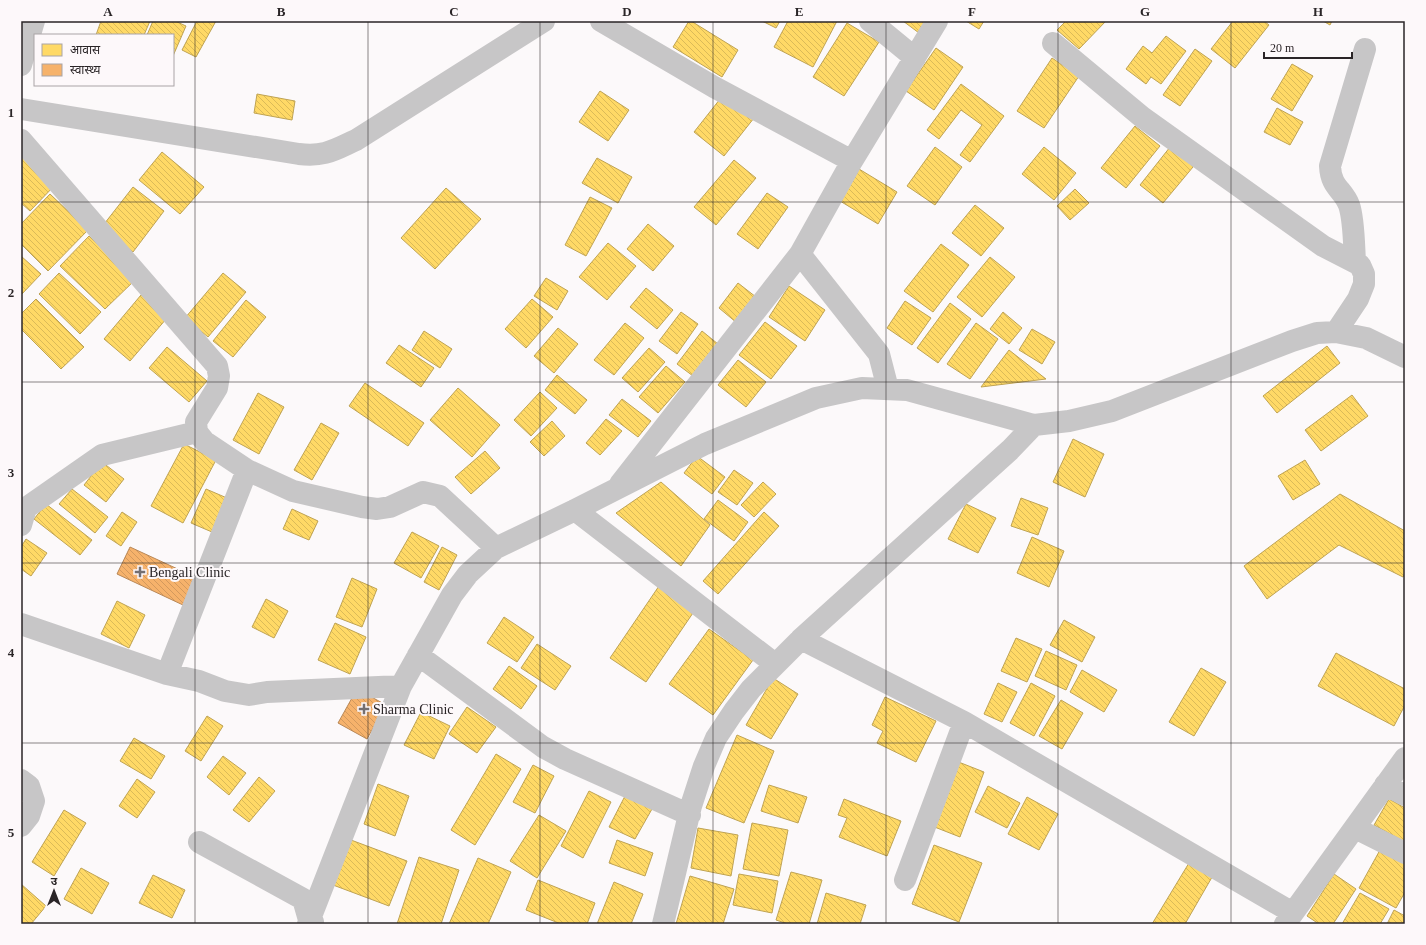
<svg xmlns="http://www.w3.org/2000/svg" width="1426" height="945" font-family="'Times New Roman','Noto Sans Devanagari',serif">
<defs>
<pattern id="homes-back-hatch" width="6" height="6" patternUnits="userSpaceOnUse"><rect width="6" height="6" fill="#ffd966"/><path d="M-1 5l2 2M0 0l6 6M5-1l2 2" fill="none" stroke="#dbba58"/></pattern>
<pattern id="health-back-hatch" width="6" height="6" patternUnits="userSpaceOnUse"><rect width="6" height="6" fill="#f6b26b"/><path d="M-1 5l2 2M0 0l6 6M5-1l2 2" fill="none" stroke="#d3995d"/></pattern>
</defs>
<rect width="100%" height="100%" fill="#fcf9fa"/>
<!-- homes -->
<path fill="url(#homes-back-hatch)" stroke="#bfa353" d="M101,21H150L144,35H96Z
M153,21H175L186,26L173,56V35H147Z
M197,21H216L196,57L182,50Z
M689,21H691L738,50L722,77L673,47Z
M762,21H780L776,28Z
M788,21H837L813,67L774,47Z
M903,21H928L919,33Z
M966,21H984L979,29Z
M1066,21H1106L1079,49L1057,30Z
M1233,21H1264L1269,25L1235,68L1211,49Z
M1323,21H1332L1330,25Z
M847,23L879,42L844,96L813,77Z
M1166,36L1186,51L1161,84L1151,77L1146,84L1126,69L1143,46L1152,53Z
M936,48L963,67L934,110L906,91Z
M1195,49L1212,61L1180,106L1163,95Z
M1052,58L1079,76L1044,128L1017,111Z
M1292,64L1313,76L1292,111L1271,99Z
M961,84L1004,116L970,162L960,155L982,125L961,110L939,139L927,130Z
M600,91L629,110L608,141L579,122Z
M257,94L295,101L292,120L254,113Z
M724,94L754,118L724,156L694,132Z
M1277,108L1303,122L1290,145L1264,132Z
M1135,126L1160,146L1126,188L1101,168Z
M1174,142L1198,161L1163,203L1140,185Z
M935,147L962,167L935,205L907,186Z
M1044,147L1076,173L1054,200L1022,174Z
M21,150L57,183L30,211L21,203Z
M162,152L204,187L180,214L139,180Z
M597,158L632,177L618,203L582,183Z
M734,160L756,178L716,225L694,207Z
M859,169L897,192L878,224L840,201Z
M133,187L164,211L133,252L101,228Z
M446,188L481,219L435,269L401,238Z
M1075,189L1089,203L1070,220L1057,206Z
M767,193L788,207L758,249L737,234Z
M50,194L88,230L48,271L21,244V224Z
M590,197L612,208L586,256L565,245Z
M975,205L1004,228L981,256L952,233Z
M648,224L674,246L653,271L627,249Z
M89,236L135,280L105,309L60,266Z
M608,243L636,266L607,300L579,277Z
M941,244L969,265L933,312L904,291Z
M21,256L41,274L21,295Z
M990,257L1015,277L982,317L957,297Z
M59,273L101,312L80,334L39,294Z
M223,273L246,292L208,337L185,318Z
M546,278L568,291L557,310L534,296Z
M738,283L756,297L737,323L719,308Z
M789,286L825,310L805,341L769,317Z
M646,288L673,310L657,329L630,307Z
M141,295L167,318L130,361L104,339Z
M36,299L84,347L61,369L21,329V314Z
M532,299L553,317L526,348L505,329Z
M246,300L266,317L233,357L213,341Z
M905,301L931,318L912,345L887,328Z
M950,303L971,319L938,363L917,348Z
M681,312L698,324L677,354L659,341Z
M1003,312L1022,328L1009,344L990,329Z
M765,322L797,346L771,379L739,355Z
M625,323L644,338L614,375L594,360Z
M976,323L998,339L970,379L947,364Z
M558,328L578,344L554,373L534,356Z
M1032,329L1055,342L1042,364L1019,350Z
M424,331L452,349L440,368L412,350Z
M702,331L718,344L693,376L677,364Z
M399,345L434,368L421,387L386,363Z
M1327,346L1340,363L1277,413L1263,396Z
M167,347L207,381L189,402L149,368Z
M649,348L665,362L638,392L622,378Z
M1009,350L1046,379L981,387Z
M738,360L766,382L746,407L718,385Z
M666,366L685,382L658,413L639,397Z
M557,375L587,400L575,414L545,390Z
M365,383L424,423L408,446L349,406Z
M458,388L500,425L472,457L430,420Z
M540,392L557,408L531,436L514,420Z
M258,393L284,407L259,454L233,440Z
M1352,395L1368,416L1321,451L1305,430Z
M622,399L651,421L638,437L609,415Z
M606,419L622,431L600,455L586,443Z
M552,421L565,436L544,456L530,442Z
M321,423L339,433L312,480L294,470Z
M1073,439L1104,454L1085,497L1053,482Z
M184,444L216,460L183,523L151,506Z
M485,451L500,468L471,494L455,477Z
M697,456L725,477L712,494L684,473Z
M1305,460L1320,484L1293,500L1278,476Z
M102,462L124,479L106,502L84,485Z
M734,470L753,483L737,505L718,492Z
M661,482L710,525L681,566L616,513Z
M763,482L776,494L754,517L741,505Z
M72,489L108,517L95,533L59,504Z
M206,489L227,498L212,532L191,523Z
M1340,494L1405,531V573L1403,577L1339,545L1267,599L1244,566Z
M1021,498L1048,508L1038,535L1011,526Z
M718,500L748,522L734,541L704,519Z
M46,504L92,540L80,555L34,519Z
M966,504L996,518L978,553L948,539Z
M292,509L318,521L309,540L283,529Z
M122,512L137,522L121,546L106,536Z
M764,512L779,526L718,594L703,581Z
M412,532L439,546L421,578L394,563Z
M1032,537L1064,551L1049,587L1017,573Z
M26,539L47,553L31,576L21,569V547Z
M442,547L457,555L439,590L424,582Z
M352,578L377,589L362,627L336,617Z
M659,586L695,610L646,682L610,658Z
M266,599L288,611L274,638L252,627Z
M117,601L145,615L129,648L101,634Z
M504,617L534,637L517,662L487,643Z
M1064,620L1095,637L1082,662L1050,645Z
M335,623L366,637L350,674L318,660Z
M709,629L753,660L713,715L669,684Z
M1016,638L1042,649L1027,682L1001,671Z
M537,644L571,666L555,690L521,668Z
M1046,651L1077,665L1066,690L1035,676Z
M1336,653L1405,689V705L1394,726L1318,686Z
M509,666L537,686L521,709L493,689Z
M1201,668L1226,682L1194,736L1169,722Z
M1082,670L1117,690L1104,712L1070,692Z
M773,678L798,694L771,739L746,725Z
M998,683L1017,692L1002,722L984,714Z
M1031,683L1055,696L1034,736L1010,723Z
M885,697L936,721L916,762L877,743L883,731L872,725Z
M1061,700L1083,713L1062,749L1039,736Z
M467,707L496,727L477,753L449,734Z
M421,712L450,726L434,759L404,745Z
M207,716L223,726L201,761L185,751Z
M737,735L774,751L744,823L706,808Z
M134,738L165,756L151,779L120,761Z
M496,754L521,769L475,845L451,830Z
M223,756L246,773L229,795L207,777Z
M956,761L984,772L960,837L932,826Z
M533,765L554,776L535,813L513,802Z
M259,777L275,791L249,822L233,810Z
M137,779L155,792L137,818L119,806Z
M378,784L409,796L395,836L364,824Z
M769,785L807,797L798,823L761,811Z
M988,786L1020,803L1007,828L975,812Z
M589,791L611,802L583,858L561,846Z
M625,796L652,809L635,839L609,827Z
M1027,797L1058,814L1039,850L1008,834Z
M844,799L901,821L887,856L839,837L847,818L838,815Z
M1389,799L1405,808V842L1374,825Z
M64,810L86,823L54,876L32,862Z
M539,815L566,831L537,878L510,861Z
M752,823L788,830L779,876L743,869Z
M698,828L738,835L731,876L691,868Z
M351,840L407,861L389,906L333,885Z
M617,840L653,853L645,876L609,863Z
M934,845L982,863L959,922L912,904Z
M1380,850L1405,864V892L1396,908L1359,888Z
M419,857L459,870L441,924H397Z
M478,858L511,872L488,924H449Z
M1192,858L1215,872L1185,924H1152Z
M81,868L109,883L92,914L64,899Z
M791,872L822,880L809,924H788L776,920Z
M739,874L778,881L772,913L733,905Z
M1334,874L1356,889L1333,924H1319L1307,916Z
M153,875L185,890L172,918L139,903Z
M690,876L734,889L723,924H676Z
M538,880L595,903L587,924H561L526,910Z
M614,882L643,894L631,924H597Z
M21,884L46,906L31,924H21Z
M826,893L866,905L860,924H817Z
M1360,893L1389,909L1380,924H1342Z
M1394,910L1405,916V924H1387Z"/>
<!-- health -->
<path fill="url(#health-back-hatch)" stroke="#b98857" d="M130,547L195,577L183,605L117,574Z
M357,689L386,705L367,739L338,723Z"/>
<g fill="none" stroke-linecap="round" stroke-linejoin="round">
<!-- minor -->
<path stroke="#c7c6c7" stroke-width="22" d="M601,21L714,87L852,161
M870,21L915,58
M1053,43L1142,117L1323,246L1360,265L1364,274V284L1358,299L1336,332
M21,65L34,21
M21,109L299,154C325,157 334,150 356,140L544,21
M21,140L217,366L219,376L217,388L196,422L197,432L205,442L247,470L293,491L362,507L377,509L390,507L423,492L440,496L496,548
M800,254L879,354L888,389
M1355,262C1354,246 1354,219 1349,205C1343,189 1331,188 1330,166L1365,49
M620,484L800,254L852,161L937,21
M575,510L775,664
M21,525L26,508L102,455L197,432
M21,624L167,674L199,681L225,691L249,695L267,692L401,686
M801,639L964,722L1293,913
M418,655L543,747L565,759L690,815
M167,674L247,470
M21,780L29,786L34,801L29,816L21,826
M1385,785L1405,795
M1355,828L1405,853
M199,842L303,899L309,920L313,922
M905,880L964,722
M308,924L401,686L452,595L468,574L496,548L575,510L705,444L816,398L862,388L907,390L1034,425L1069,421L1112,411L1292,341L1317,333L1336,332L1366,338L1405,357
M663,924L691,806L704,766L716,738L734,711L751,689L801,639L1010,450L1034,425
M1285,924L1405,758"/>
</g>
<!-- grid -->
<path fill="none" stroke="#2a2527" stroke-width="1" stroke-opacity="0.55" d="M195,21V924M368,21V924M540,21V924M713,21V924M886,21V924M1058,21V924M1231,21V924M21,202H1405M21,382H1405M21,563H1405M21,743H1405"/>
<!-- markers -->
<g fill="#746f71" stroke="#fdf8fa" stroke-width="1.5">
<path d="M138 566h4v4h4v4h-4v4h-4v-4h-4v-4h4z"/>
<path d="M362 703h4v4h4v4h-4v4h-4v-4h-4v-4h4z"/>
</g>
<g text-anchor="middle" stroke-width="4" stroke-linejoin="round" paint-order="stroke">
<!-- poi labels -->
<g font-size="14" fill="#2a2527" stroke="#fdf8fa" text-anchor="start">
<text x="149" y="577">Bengali Clinic</text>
<text x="373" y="714">Sharma Clinic</text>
</g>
</g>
<!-- border -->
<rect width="1426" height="945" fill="none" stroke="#fdf8fa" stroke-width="44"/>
<!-- legend -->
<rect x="34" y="34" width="140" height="52" fill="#fdf8fa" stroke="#a9a4a6"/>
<rect x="42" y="44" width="20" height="12" fill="#ffd966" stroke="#a9a4a6"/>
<text x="70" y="54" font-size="12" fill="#2a2527">आवास</text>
<rect x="42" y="64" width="20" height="12" fill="#f6b26b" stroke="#a9a4a6"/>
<text x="70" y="74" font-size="12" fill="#2a2527">स्वास्थ्य</text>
<!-- north arrow -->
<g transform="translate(54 891)" stroke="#fdf8fa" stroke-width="3" paint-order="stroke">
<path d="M0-3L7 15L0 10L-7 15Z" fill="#2a2527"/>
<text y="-6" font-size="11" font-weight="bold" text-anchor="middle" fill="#2a2527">उ</text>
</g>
<!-- scale -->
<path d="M1264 52v6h88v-6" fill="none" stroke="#2a2527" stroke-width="2"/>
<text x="1270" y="52" font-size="12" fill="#2a2527" stroke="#fdf8fa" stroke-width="3" paint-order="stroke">20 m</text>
<rect x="22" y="22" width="1382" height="901" fill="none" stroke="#2a2527" stroke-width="1.5"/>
<g font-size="13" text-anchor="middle" font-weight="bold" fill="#2a2527">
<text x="108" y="16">A</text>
<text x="281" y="16">B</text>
<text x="454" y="16">C</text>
<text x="627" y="16">D</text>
<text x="799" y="16">E</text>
<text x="972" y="16">F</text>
<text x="1145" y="16">G</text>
<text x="1318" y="16">H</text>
<text x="11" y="117">1</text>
<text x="11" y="297">2</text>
<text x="11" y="477">3</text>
<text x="11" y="657">4</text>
<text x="11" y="837">5</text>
</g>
</svg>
